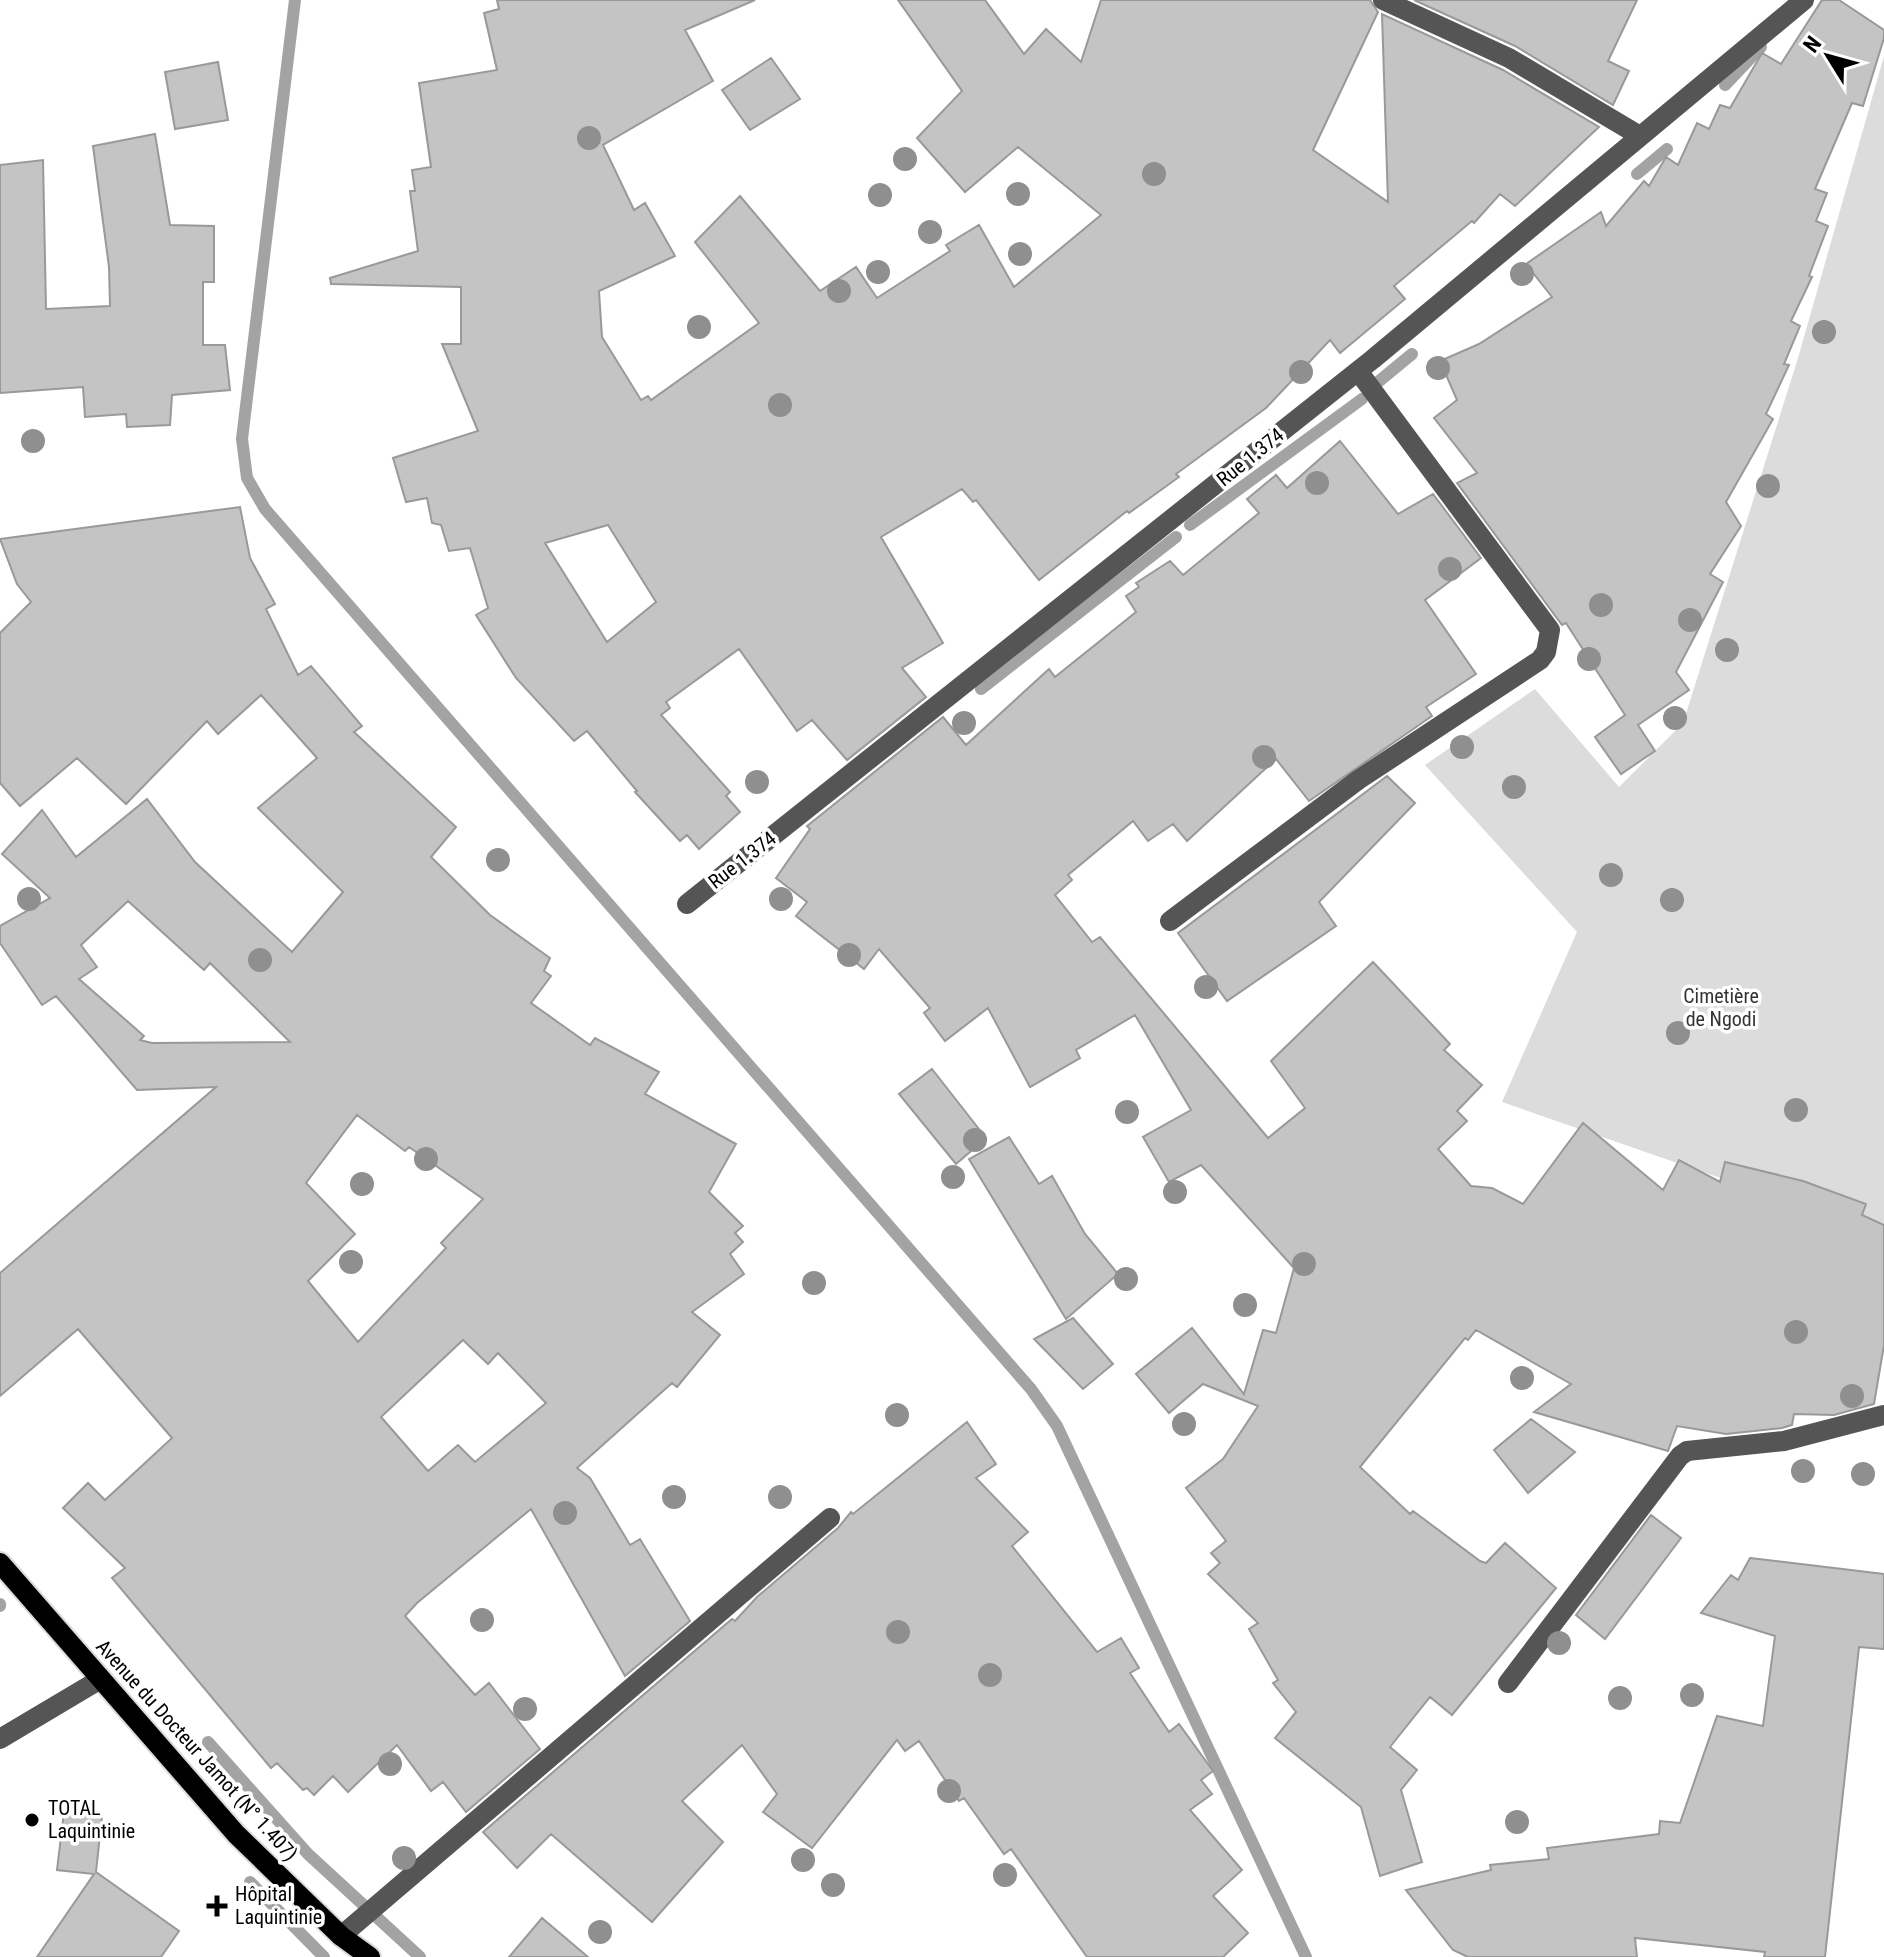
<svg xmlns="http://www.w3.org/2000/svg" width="1884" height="1957" font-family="'Roboto Condensed',sans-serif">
<rect width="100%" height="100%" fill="#fff"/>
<!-- green -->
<path fill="#dcdcdc" d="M1884,56V1235L1502,1102L1577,932L1425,765L1535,689L1619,787L1683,723L1798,358Z"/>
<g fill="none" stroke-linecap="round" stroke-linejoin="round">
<!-- stream -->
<path stroke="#a3a3a3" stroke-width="12" d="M295,0L242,439L247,478L265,509L1031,1389L1057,1426L1306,1957
M1725,85L1761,47
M1637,174L1667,149
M1378,382L1412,354
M1190,525L1362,399
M981,689L1176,537
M0,1604V1606
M208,1742L308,1854L420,1957
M250,1882L324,1957"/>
</g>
<!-- building -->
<path fill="#c4c4c4" stroke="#999" stroke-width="2" fill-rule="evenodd" d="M497,0H755L685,30L713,81L603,145L634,210L645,203L675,256L599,291L602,337L641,400L648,396L651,400L759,323L695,242L740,196L820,291L856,267L877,298L950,251L946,245L979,225L1014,287L1101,215L1018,147L965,192L917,138L962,91L898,0H985L1024,54L1046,29L1081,62L1101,0H1370L1378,12L1313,150L1388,202L1382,14L1503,70L1599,127L1515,206L1500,194L1474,223L1472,221L1394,286L1405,299L1340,353L1330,340L1266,408L1176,474L1179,477L1129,513L1127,511L1039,580L976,500L973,502L962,489L881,537L943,643L902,668L926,697L847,760L812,720L797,731L739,649L666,702L670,708L661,715L730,792L726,796L740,812L699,849L687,835L680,841L635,792L637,791L587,731L574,741L516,678L476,615L488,608L470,548L449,551L441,525L432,523L427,498L406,502L393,458L478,431L442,344H461V287L331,284L330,278L418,251L410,191H415L412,170L431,167L419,83L497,70L484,13L499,9ZM608,525L656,602L607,642L545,543Z
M1414,0H1637L1608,61L1629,71L1613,105L1515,46Z
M1822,0H1839L1884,30V38L1863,106L1852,103L1815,189L1827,193L1816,221L1828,226L1809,276L1812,277L1791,321L1800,326L1784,364L1789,365L1766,414L1773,419L1726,502L1741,526L1710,574L1723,582L1676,672L1689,690L1638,725L1655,751L1621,774L1595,737L1625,715L1566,623L1562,625L1457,483L1477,473L1434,418L1457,400L1440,361L1479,344L1552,297L1526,264L1601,212L1606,226L1644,181L1649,186L1666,157L1678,165L1697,123L1709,129L1720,105L1730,108L1762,53L1781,64Z
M771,58L800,99L750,130L722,90Z
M218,62L228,120L175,129L165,72Z
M155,134L170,225L214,226V282H203V345H225L230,390L172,395L170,425L127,427L126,414L85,417L83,387L0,393V165L43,160L46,309L110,306L109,267L93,146Z
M1340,441L1398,514L1433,494L1481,558L1425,600L1476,674L1426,707L1432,716L1309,801L1276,759L1187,841L1173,824L1148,841L1133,821L1068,875L1072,880L1055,895L1092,942L1100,937L1268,1138L1305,1108L1271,1061L1373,962L1450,1044L1444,1050L1482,1085L1457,1111L1467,1121L1438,1149L1471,1186L1492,1188L1523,1204L1583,1123L1663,1190L1679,1160L1720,1182L1725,1162L1803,1181L1866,1204L1862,1215L1884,1225V1345L1874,1404L1834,1415L1794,1414L1792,1425L1782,1428L1726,1434L1677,1426L1668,1451L1534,1412L1571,1384L1476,1330L1468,1340L1465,1338L1360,1467L1410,1514L1413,1511L1480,1561L1486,1563L1505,1543L1556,1588L1452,1715L1430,1697L1390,1747L1417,1770L1401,1790L1422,1862L1380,1876L1361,1807L1275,1738L1296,1712L1273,1683L1278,1680L1249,1629L1258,1623L1208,1574L1220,1563L1211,1553L1226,1541L1186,1488L1223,1459L1258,1406L1203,1384L1169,1413L1136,1374L1192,1328L1244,1394L1263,1330L1276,1333L1294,1268L1201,1165L1169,1182L1143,1137L1191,1110L1135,1015L1076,1050L1080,1058L1030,1087L988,1008L945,1041L924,1013L930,1008L879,949L864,969L796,916L807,902L776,878L810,829L807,826L943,717L966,745L1049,669L1055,677L1136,612L1126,596L1139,587L1136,583L1170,561L1183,575L1259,513L1247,499L1276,475L1287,488Z
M240,507L250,558L275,604L266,609L298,675L311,666L362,726L354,732L456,827L431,857L490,915L550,958L544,971L551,976L531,1003L590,1045L595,1038L659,1072L645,1094L736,1144L709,1192L743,1226L735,1233L743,1242L730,1254L744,1274L692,1312L720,1335L677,1387L672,1383L577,1468L590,1478L630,1545L640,1539L690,1621L625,1676L531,1509L417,1603L405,1616L475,1695L489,1683L540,1749L466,1812L443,1782L431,1791L397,1745L348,1792L333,1776L314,1795L307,1788L303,1790L277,1763L271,1768L112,1578L125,1568L63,1508L88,1483L105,1500L172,1438L78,1329L0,1396V1273L216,1087L137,1090L56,996L42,1005L0,943V926L50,898L2,854L42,810L76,857L147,799L195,862L292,952L343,892L258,808L317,758L261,695L218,734L207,721L126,804L77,758L20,806L0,783V633L31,602L17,584L0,539ZM128,901L204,970L210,963L290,1042L152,1043L140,1040L144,1036L79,979L97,967L81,945ZM357,1115L405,1151L409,1147L483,1199L441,1243L446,1248L358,1342L308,1281L355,1234L306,1183ZM463,1340L488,1364L498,1353L546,1403L475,1462L458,1445L428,1471L381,1417Z
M1387,776L1415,803L1319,902L1336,926L1227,1001L1178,933Z
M932,1069L986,1138L956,1164L899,1094Z
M1009,1137L1039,1184L1052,1176L1085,1234L1118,1274L1066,1319L969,1159Z
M1073,1318L1113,1364L1083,1389L1034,1339Z
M1531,1419L1575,1452L1528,1493L1494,1450Z
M967,1422L996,1464L976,1478L1028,1532L1012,1546L1097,1652L1121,1638L1139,1668L1130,1673L1169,1732L1179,1724L1213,1771L1201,1780L1212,1794L1190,1810L1242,1870L1213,1896L1248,1933L1223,1957H1087L1011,1849L1004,1854L964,1798L959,1801L919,1741L905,1751L897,1740L812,1848L763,1812L777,1794L742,1745L682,1801L723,1842L652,1922L551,1834L517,1868L483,1832L732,1619L735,1621L757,1597L838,1528L851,1512L853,1514Z
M1651,1515L1681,1538L1605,1639L1576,1615Z
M1750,1558L1884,1574V1649L1859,1647L1825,1957H1764L1765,1952L1635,1938L1637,1957H1468L1453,1950L1406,1890L1491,1870L1490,1865L1549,1859L1547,1848L1659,1834L1660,1821L1680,1823L1717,1716L1763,1726L1775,1636L1701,1613L1731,1575L1738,1580Z
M64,1812L102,1816L96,1872L179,1931L161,1957H37L94,1874L57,1870Z
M542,1918L588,1957H509Z"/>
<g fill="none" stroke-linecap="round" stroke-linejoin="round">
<!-- major casing -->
<g stroke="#dbdbdb" stroke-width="24">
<path id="major" d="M0,1563L236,1834L341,1936L370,1957"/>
</g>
<!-- minor -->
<path stroke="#555" stroke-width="20" d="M1383,0L1509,58L1640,136
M687,904L1373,359L1804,0
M1170,921L1358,780L1540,660L1546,652L1550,630L1358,371
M1508,1683L1680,1456L1687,1451L1784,1441L1884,1415
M0,1739L99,1680
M341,1936L830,1518"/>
<!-- major -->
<use href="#major" stroke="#000" stroke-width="20"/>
</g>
<!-- trees -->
<g fill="#8f8f8f">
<circle cx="589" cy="138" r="12"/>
<circle cx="905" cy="159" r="12"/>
<circle cx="1154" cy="174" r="12"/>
<circle cx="1018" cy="194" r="12"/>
<circle cx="880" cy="195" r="12"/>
<circle cx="930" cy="232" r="12"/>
<circle cx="1020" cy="254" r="12"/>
<circle cx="878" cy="272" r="12"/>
<circle cx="1522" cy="274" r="12"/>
<circle cx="839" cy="291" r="12"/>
<circle cx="699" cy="327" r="12"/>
<circle cx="1824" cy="332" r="12"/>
<circle cx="1438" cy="368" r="12"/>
<circle cx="1301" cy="372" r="12"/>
<circle cx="780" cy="405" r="12"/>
<circle cx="33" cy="441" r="12"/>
<circle cx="1317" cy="483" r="12"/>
<circle cx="1768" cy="486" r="12"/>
<circle cx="1450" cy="569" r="12"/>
<circle cx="1601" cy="605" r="12"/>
<circle cx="1690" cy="620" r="12"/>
<circle cx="1727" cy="650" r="12"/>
<circle cx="1589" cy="659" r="12"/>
<circle cx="1675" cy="718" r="12"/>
<circle cx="964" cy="723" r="12"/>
<circle cx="1462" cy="747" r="12"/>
<circle cx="1264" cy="757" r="12"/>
<circle cx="757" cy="782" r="12"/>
<circle cx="1514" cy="787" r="12"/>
<circle cx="498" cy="860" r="12"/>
<circle cx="1611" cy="875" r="12"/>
<circle cx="29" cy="899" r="12"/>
<circle cx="781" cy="899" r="12"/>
<circle cx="1672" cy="900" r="12"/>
<circle cx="849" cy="955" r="12"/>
<circle cx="260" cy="960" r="12"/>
<circle cx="1206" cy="987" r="12"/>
<circle cx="1678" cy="1033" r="12"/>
<circle cx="1796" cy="1110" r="12"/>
<circle cx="1127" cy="1112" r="12"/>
<circle cx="975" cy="1140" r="12"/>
<circle cx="426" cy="1159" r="12"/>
<circle cx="953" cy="1177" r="12"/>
<circle cx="362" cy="1184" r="12"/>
<circle cx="1175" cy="1192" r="12"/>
<circle cx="351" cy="1262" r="12"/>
<circle cx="1304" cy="1264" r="12"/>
<circle cx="1126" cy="1279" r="12"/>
<circle cx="814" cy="1283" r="12"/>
<circle cx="1245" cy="1305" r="12"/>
<circle cx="1796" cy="1332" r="12"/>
<circle cx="1522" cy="1378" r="12"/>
<circle cx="1852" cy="1396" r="12"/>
<circle cx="897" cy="1415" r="12"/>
<circle cx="1184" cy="1424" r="12"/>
<circle cx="1803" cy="1471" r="12"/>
<circle cx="1863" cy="1474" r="12"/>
<circle cx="674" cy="1497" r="12"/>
<circle cx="780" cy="1497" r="12"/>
<circle cx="565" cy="1513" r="12"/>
<circle cx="482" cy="1620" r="12"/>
<circle cx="898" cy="1632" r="12"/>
<circle cx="1559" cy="1643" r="12"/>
<circle cx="990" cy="1675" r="12"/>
<circle cx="1692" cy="1695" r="12"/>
<circle cx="1620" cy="1698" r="12"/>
<circle cx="525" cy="1709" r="12"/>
<circle cx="390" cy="1764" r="12"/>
<circle cx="949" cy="1791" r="12"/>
<circle cx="1517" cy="1822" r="12"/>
<circle cx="404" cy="1858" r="12"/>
<circle cx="803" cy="1860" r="12"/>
<circle cx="1005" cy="1875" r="12"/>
<circle cx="833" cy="1885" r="12"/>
<circle cx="600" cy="1932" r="12"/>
</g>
<!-- markers -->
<g fill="#000" stroke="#fff" stroke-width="3">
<circle cx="32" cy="1820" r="8"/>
<path d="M213 1894h8v8h8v8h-8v8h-8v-8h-8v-8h8z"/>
</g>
<g text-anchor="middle" stroke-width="7" stroke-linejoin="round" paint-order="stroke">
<!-- street labels -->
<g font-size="20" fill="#000" stroke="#fff">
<text transform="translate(1250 457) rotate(-39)" y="7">Rue 1.374</text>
<text transform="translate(742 860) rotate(-38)" y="7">Rue 1.374</text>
<text transform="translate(197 1750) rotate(48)" y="7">Avenue du Docteur Jamot (N° 1.407)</text>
</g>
<!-- park labels -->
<g font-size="20" fill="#333" stroke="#fff">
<text x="1721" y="1003">Cimetière<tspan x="1721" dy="23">de Ngodi</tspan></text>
</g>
<!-- poi labels -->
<g font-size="20" fill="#000" stroke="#fff" text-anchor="start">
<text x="48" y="1815">TOTAL<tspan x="48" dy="23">Laquintinie</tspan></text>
<text x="235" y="1901">Hôpital<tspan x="235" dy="23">Laquintinie</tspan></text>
</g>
</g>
<!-- north arrow -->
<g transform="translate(1828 56) rotate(307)" stroke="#ffffff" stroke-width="6" paint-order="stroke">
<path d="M0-6L14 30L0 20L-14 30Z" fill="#000000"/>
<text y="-12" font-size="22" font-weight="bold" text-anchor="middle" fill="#000000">N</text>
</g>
</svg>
